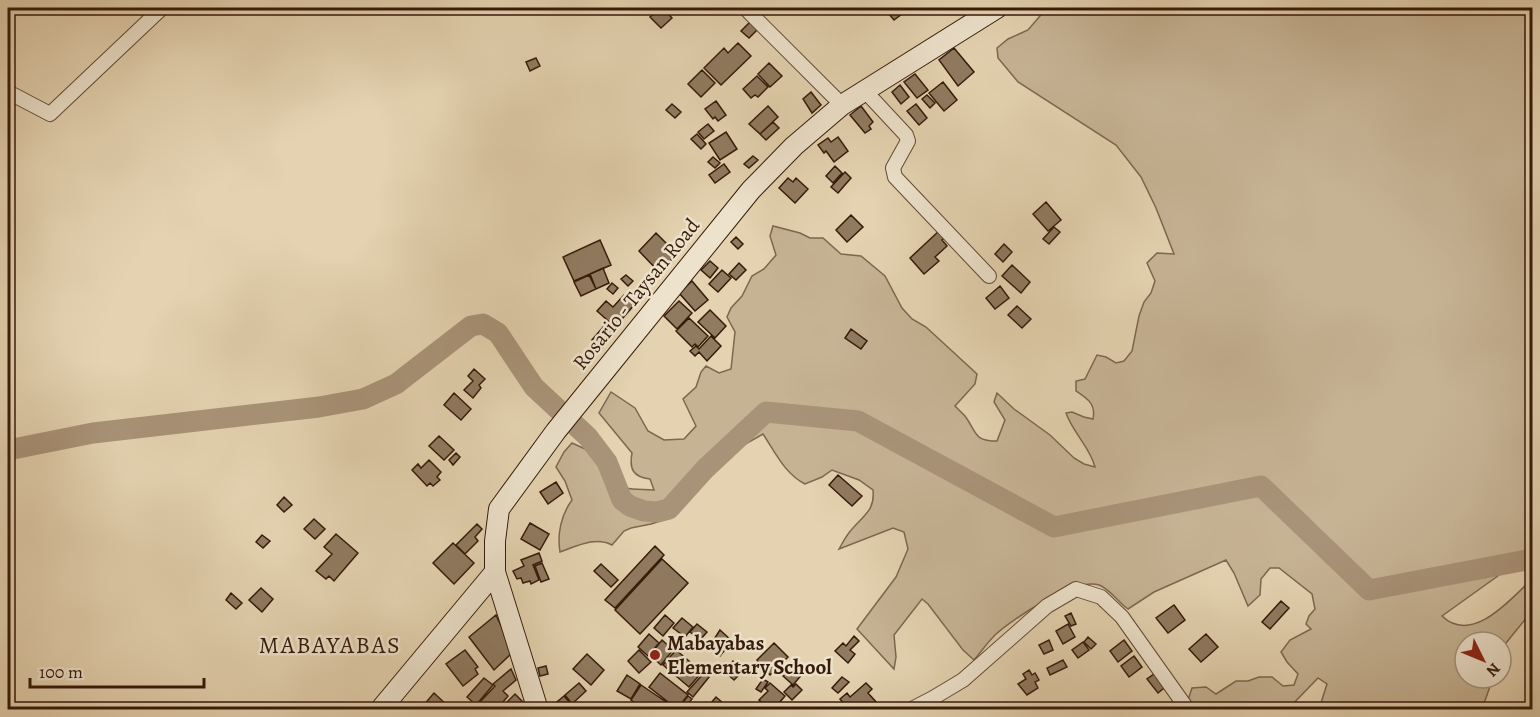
<svg xmlns="http://www.w3.org/2000/svg" width="1540" height="717" font-family="Alegreya,serif">
<rect width="100%" height="100%" fill="#e4d2b0"/>
<filter id="stains"><feTurbulence type="fractalNoise" baseFrequency=".00333" numOctaves="4"/><feColorMatrix values="0 0 0 0 .2 0 0 0 0 .09 0 0 0 0 .02 0 0 0 .5 -.17"/></filter>
<radialGradient id="worn" r=".72"><stop offset=".6" stop-color="#630" stop-opacity="0"/><stop offset="1" stop-color="#630" stop-opacity=".3"/></radialGradient>
<!-- green -->
<path fill="#c6b394" stroke="#7e664f" stroke-width="1.5" d="M1052,8C1058,8 1065,7 1072,8C1083,8 1089,15 1100,8H1532V547L1527,550L1502,573L1442,616C1472,645 1510,600 1532,579V611L1506,643L1501,655V642H1465V678H1493L1482,709H1325L1320,706L1327,684L1318,678L1288,709H1196L1188,700L1192,688L1206,687L1216,694L1236,681H1248L1259,677H1272L1283,686L1294,685L1298,674L1287,662L1281,652L1290,640L1311,629L1306,624L1309,616L1315,609L1312,594L1279,568H1270L1261,579L1260,595L1248,606L1234,573L1226,560L1154,592L1128,609C1118,602 1110,589 1099,585C1076,577 1012,619 995,635C987,643 981,652 974,660L963,650L928,604L922,599L894,635L896,657L894,669L857,629L896,577L908,549L904,532L893,528L839,549C843,542 847,534 853,528C865,514 875,510 873,490L859,480L832,470L822,477L805,484C785,474 775,452 763,434L733,451L667,519L651,524L631,528L624,531L612,545C596,536 577,546 560,552C557,534 561,515 572,500L565,481L556,467L564,452L572,443C581,447 590,450 597,458C606,469 610,483 626,488C634,490 646,489 654,490L650,479C633,477 629,469 632,453L599,413L611,392L635,408L648,431L664,440L684,439L696,426L683,399L696,387L701,372L706,366L719,373L731,369L735,332L727,317L731,308L742,296L752,276L764,269L776,255L770,236L773,226L800,233L810,238H823L841,254L861,256L885,276L902,308L912,319L926,327L977,374L975,384L955,406C958,409 962,413 965,416C977,432 973,441 997,441L1005,420L994,402L997,393L1014,409L1050,435L1074,458L1084,464L1095,467C1090,447 1073,433 1066,413L1072,412L1084,417L1093,419C1096,404 1088,399 1076,391V381L1085,379L1097,355L1106,357L1116,363L1124,361L1132,351L1139,316L1144,302L1151,293L1155,281L1147,263L1157,253L1174,254L1156,208L1141,177L1116,145L1018,82L998,58L997,48L1008,39L1028,30L1046,9Z"/>
<g fill="none" stroke-linecap="round" stroke-linejoin="round">
<!-- river -->
<path stroke="#a99378" stroke-width="21" d="M8,450L93,433L319,407L363,399L396,384L471,326L483,324L498,333L534,387L588,437L607,462L622,500L630,506L644,511L657,512L669,509L705,469L766,412L858,421L1054,527L1261,486L1369,590L1532,559"/>
</g>
<!-- building -->
<path fill="#907a60" stroke="#361a0a" stroke-width="1.5" d="M661,8H663L672,18L661,28L650,17Z
M896,8L902,14L894,20L888,13Z
M751,21L759,28L749,38L741,31Z
M738,43L751,56L721,85L704,68L724,48L728,53Z
M954,48L974,72L958,86L939,60Z
M536,58L540,66L530,71L526,62Z
M769,63L782,76L770,87L758,74Z
M702,70L715,83L701,97L688,84Z
M915,74L928,90L917,98L904,82Z
M757,76L768,87L758,97L755,95L751,98L743,89Z
M943,82L957,100L944,111L929,93Z
M900,85L909,97L901,104L892,92Z
M811,92L821,105L812,113L803,99Z
M927,95L935,103L930,108L922,99Z
M716,101L726,115L718,121L715,117L713,119L705,109Z
M672,104L681,112L675,118L666,110Z
M916,104L927,118L919,125L907,111Z
M768,106L778,117L760,134L749,124Z
M861,106L873,122L869,126L871,129L865,133L850,115Z
M773,122L779,128L766,140L760,134Z
M708,124L714,131L704,139L698,132Z
M726,132L737,149L720,160L709,143Z
M697,134L706,144L701,149L691,139Z
M838,137L848,151L834,162L826,151L824,153L818,145L828,138L831,142Z
M753,156L758,160L749,168L744,164Z
M713,157L720,163L715,168L708,162Z
M724,164L730,172L715,183L709,175Z
M835,166L842,173L833,183L826,176Z
M845,172L851,178L838,193L831,187Z
M788,178L793,182L796,178L808,189L795,203L779,188Z
M1046,202L1061,220L1048,231L1033,214Z
M851,215L863,227L847,242L836,230Z
M1054,227L1060,232L1049,244L1043,239Z
M940,230L946,236L942,240L947,246L935,257L939,261L924,274L910,258Z
M656,233L677,254L659,272L639,251Z
M736,237L743,244L738,249L731,242Z
M600,240L611,265L574,281L563,257Z
M1004,244L1012,252L1003,262L995,254Z
M710,261L718,268L710,278L701,270Z
M739,263L746,270L736,280L729,274Z
M1012,265L1030,282L1021,293L1002,276Z
M603,268L609,283L596,289L590,274Z
M722,270L731,278L718,292L709,284Z
M589,275L596,289L581,296L574,282Z
M626,275L633,281L628,286L621,279Z
M692,281L708,300L695,311L679,293Z
M612,283L618,288L613,294L607,289Z
M1000,286L1009,298L995,309L986,298Z
M624,295L635,304L615,327L597,311L606,301L613,307Z
M679,301L692,313L677,329L664,316Z
M1017,306L1031,319L1022,328L1008,315Z
M710,310L726,326L715,338L698,322Z
M689,318L708,336L698,347L695,344L692,347L676,331Z
M604,326L608,329L610,327L616,332L602,348L592,340Z
M851,329L867,341L861,349L845,338Z
M711,336L721,346L707,361L699,352L695,356L690,351L696,346L699,349Z
M474,369L485,379L479,385L481,388L473,398L464,390L473,381L468,376Z
M454,393L471,409L461,420L444,405Z
M439,436L454,450L444,460L429,446Z
M456,453L460,457L453,465L449,460Z
M429,460L441,472L437,477L440,480L433,486L430,483L427,486L412,470L418,464L421,468Z
M838,475L862,496L852,506L829,485Z
M556,482L563,493L548,504L540,492Z
M284,497L292,505L284,512L277,505Z
M314,519L325,529L315,539L304,529Z
M530,523L549,534L540,550L521,539Z
M477,524L482,529L475,537L478,541L465,554L456,545Z
M336,534L358,553L334,581L329,576L326,579L316,571L332,554L324,547Z
M262,535L270,541L263,548L256,542Z
M453,543L474,563L454,584L433,563Z
M655,546L664,555L615,608L605,600Z
M539,553L542,561L533,565L539,580L531,584L530,581L523,583L521,578L517,579L513,571L524,566L521,560Z
M662,559L688,583L640,634L615,610Z
M542,563L549,579L541,582L535,566Z
M601,564L618,580L611,587L594,571Z
M261,588L273,599L262,612L249,600Z
M231,593L242,603L236,609L226,600Z
M1281,601L1289,608L1270,629L1262,622Z
M1174,605L1185,620L1168,633L1156,618Z
M1071,613L1076,624L1071,626L1065,616Z
M496,615L513,652L494,670L469,637Z
M665,615L674,623L663,636L654,628Z
M682,618L693,627L685,637L673,628Z
M697,624L707,632L700,640L690,632Z
M1068,624L1075,637L1063,644L1056,631Z
M720,630L732,641L720,656L709,647Z
M649,634L659,643L648,656L638,647Z
M1206,634L1218,647L1201,662L1189,649Z
M854,636L859,641L850,650L855,654L848,663L835,651L843,643L846,646Z
M1088,637L1096,644L1091,649L1084,642Z
M662,640L673,650L661,665L650,655Z
M1049,640L1053,650L1044,654L1039,645Z
M1124,640L1132,651L1118,662L1110,651Z
M1083,642L1089,650L1078,658L1072,650Z
M774,643L788,657L770,675L757,660Z
M465,650L478,667L475,669L478,674L463,686L446,664Z
M639,650L651,662L639,673L628,661Z
M676,650L702,672L689,687L663,665Z
M587,654L604,670L591,685L573,669Z
M1134,656L1142,667L1129,677L1121,666Z
M1063,660L1067,667L1050,675L1047,668Z
M733,661L743,671L734,680L724,671Z
M793,663L804,672L793,685L783,676Z
M546,666L548,674L540,676L538,668Z
M511,669L516,680L503,691L508,696L496,710H489L480,702L495,686L493,684Z
M1029,670L1032,675L1035,673L1039,680L1035,682L1038,688L1027,695L1018,684L1026,679L1023,674Z
M660,673L688,695L677,709L649,687Z
M704,673L709,677L693,697L687,692Z
M1154,674L1164,688L1158,693L1147,679Z
M627,675L640,684L631,699L617,691Z
M842,677L849,682L838,693L832,688Z
M484,678L493,685L476,705L467,697Z
M763,679L768,682L761,692L756,689Z
M579,683L586,691L572,704L565,695Z
M770,683L785,696L773,710H769L759,700L768,691L765,688Z
M866,683L872,689L868,693L878,704L872,710H849L840,699L847,693L850,697Z
M796,684L802,690L792,700L784,692L791,685L793,687Z
M641,685L678,710H645L631,700Z
M434,693L450,708L448,710H425L422,707Z
M515,694L524,703L517,710H506L503,706Z
M564,696L571,704L565,710H553L551,707Z
M688,696L692,699L683,710L679,707Z
M716,697L731,710H705Z"/>
<g fill="none" stroke-linecap="round" stroke-linejoin="round">
<!-- minor casing -->
<g stroke="#624834" stroke-width="16">
<path id="minor" d="M745,8L842,105
M865,91L906,135L908,141L893,168L895,177L989,276
M8,92L50,114L162,8
M910,710L933,698L963,680L1047,606L1076,589L1101,597L1122,617L1188,710"/>
</g>
<!-- secondary casing -->
<g stroke="#361a0a" stroke-width="22">
<path id="secondary" d="M380,710L495,572
M538,710L495,572V541L499,509L556,431L751,190L794,146L842,105L997,8"/>
</g>
<!-- minor -->
<use href="#minor" stroke="#ede2cc" stroke-width="14"/>
<!-- secondary -->
<use href="#secondary" stroke="#ede2cc" stroke-width="20"/>
</g>
<!-- markers -->
<circle fill="#8f2418" stroke="#ede2cc" stroke-width="2" cx="655" cy="655" r="6"/>
<g text-anchor="middle" stroke-width="5" stroke-linejoin="round" paint-order="stroke">
<!-- street labels -->
<g font-size="21" fill="#361a0a" stroke="#ede2cc">
<text transform="translate(636 294) rotate(-51)" y="7">Rosario - Taysan Road</text>
</g>
<!-- poi labels -->
<g font-size="21" font-weight="bold" fill="#361a0a" stroke="#ede2cc" text-anchor="start">
<text x="667" y="650">Mabayabas<tspan x="667" dy="24">Elementary School</tspan></text>
</g>
<!-- quarter labels -->
<g font-size="24" letter-spacing="1.5" fill="#361a0a" stroke="#ede2cc">
<text x="330" y="653">MABAYABAS</text>
</g>
</g>
<!-- margin -->
<rect width="1540" height="717" fill="none" stroke="#e4d2b0" stroke-width="30"/>
<rect x="9" y="9" width="1522" height="699" fill="none" stroke="#361a0a" stroke-width="3"/>
<rect x="15" y="15" width="1510" height="687" fill="none" stroke="#361a0a" stroke-width="1.5"/>
<!-- north arrow -->
<g transform="translate(1483 660) rotate(133)"><circle r="28" fill="#ede2cc" stroke="#a4927e" stroke-width="1.5"/>
<path d="M0-4.5L10 22L0 15L-10 22Z" fill="#8f2418"/>
<text y="-9" font-size="16" font-weight="bold" text-anchor="middle" fill="#361a0a">N</text>
</g>
<!-- scale -->
<path d="M30 678v9h174v-9" fill="none" stroke="#361a0a" stroke-width="3"/>
<text x="39" y="678" font-size="18" fill="#361a0a" stroke="#ede2cc" stroke-width="4.5" paint-order="stroke">100 m</text>
<rect width="100%" height="100%" filter="url(#stains)"/>
<rect width="100%" height="100%" fill="url(#worn)"/>
</svg>
